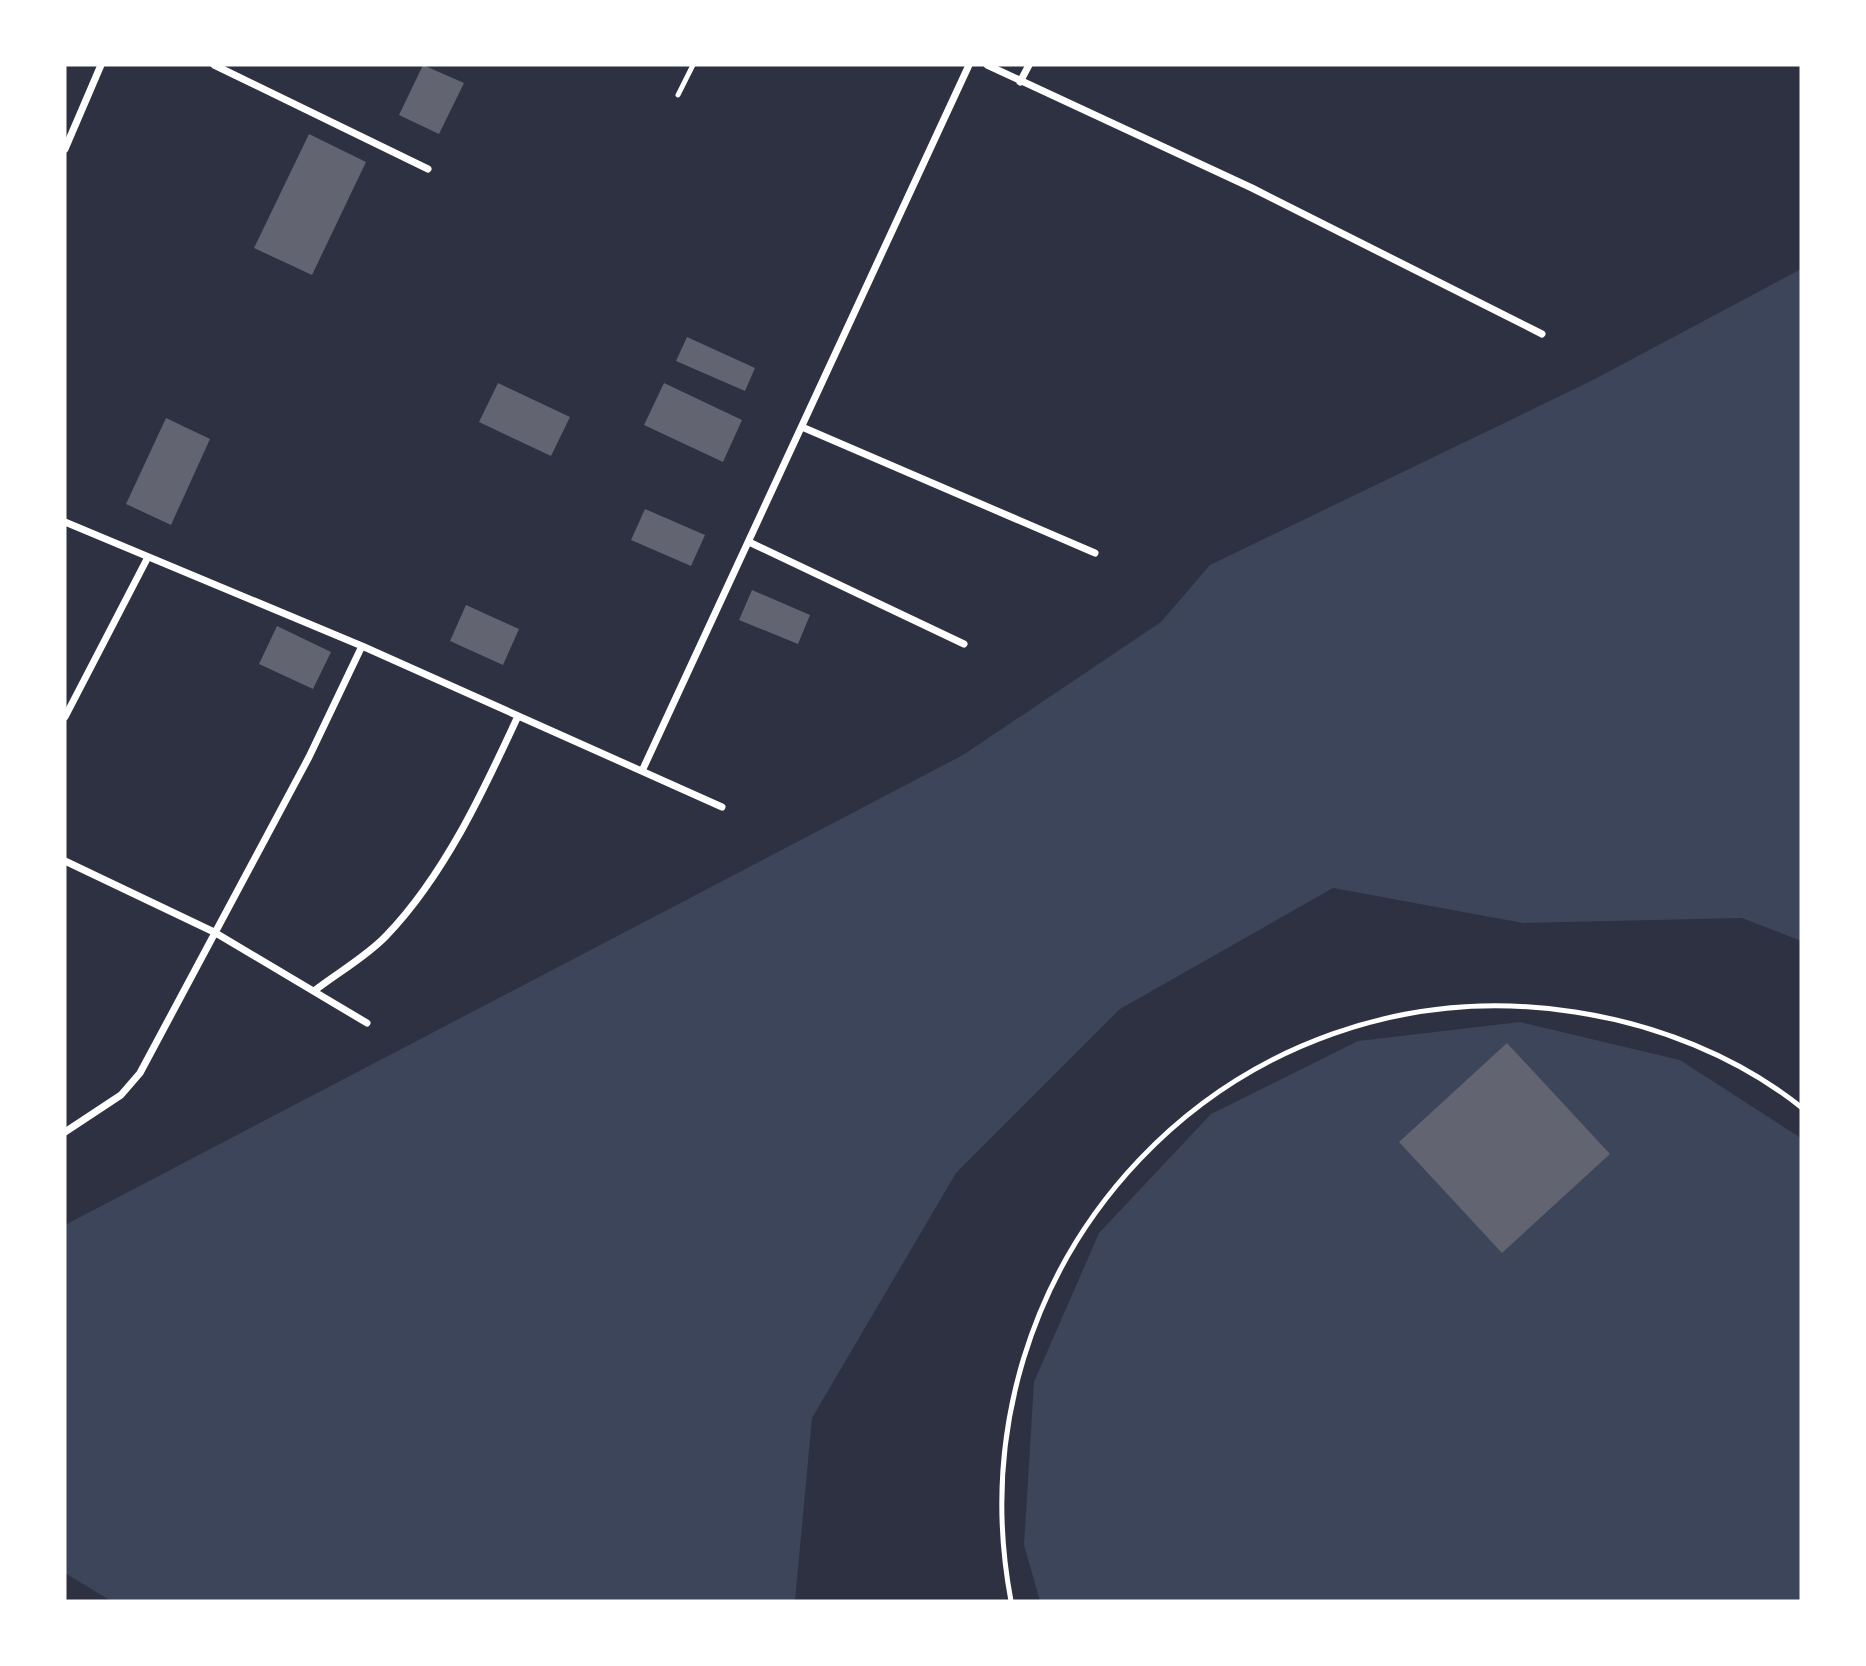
<svg xmlns="http://www.w3.org/2000/svg" width="1866" height="1666" font-family="Ubuntu,sans-serif">
<rect width="100%" height="100%" fill="#2d3142"/>
<!-- green -->
<path fill="#3c4559" d="M1801,269V941L1742,918L1523,923L1333,888L1120,1009L956,1173L812,1418L795,1601H111L65,1573V1225L963,755L1161,622L1210,565L1591,381Z
M1520,1022L1680,1060L1801,1138V1601H1040L1024,1545L1034,1382L1099,1233L1211,1114L1358,1041Z"/>
<!-- building -->
<path fill="#626471" d="M423,65L464,83L439,134L399,115Z
M309,134L366,162L312,275L254,248Z
M687,337L755,368L745,391L676,361Z
M498,383L570,417L551,456L479,422Z
M664,383L742,420L723,462L644,425Z
M166,418L210,439L171,525L126,504Z
M645,509L705,535L691,566L631,540Z
M752,590L810,615L798,644L739,620Z
M466,605L519,629L503,665L450,641Z
M277,626L331,652L313,689L259,664Z
M1507,1043L1610,1154L1502,1253L1399,1142Z"/>
<g fill="none" stroke-linecap="round" stroke-linejoin="round">
<!-- service -->
<path stroke="#fff" stroke-width="5" d="M678,95L693,65
M1011,1601C947,1261 1231,959 1575,1012C1655,1024 1737,1056 1801,1107"/>
<!-- minor -->
<path stroke="#fff" stroke-width="7" d="M214,65L428,169
M987,65L1252,188L1542,334
M1020,82L1029,65
M65,149L101,65
M802,427L1095,553
M65,522L362,646L722,807
M749,542L964,644
M65,717L148,557
M642,771L969,65
M65,861L214,932L367,1023
M314,991C337,973 366,957 386,936C444,876 484,790 518,716
M65,1132L121,1095L140,1073L309,757L362,646"/>
</g>
<!-- border -->
<rect width="1866" height="1666" fill="none" stroke="#ffffff" stroke-width="133"/>
</svg>
